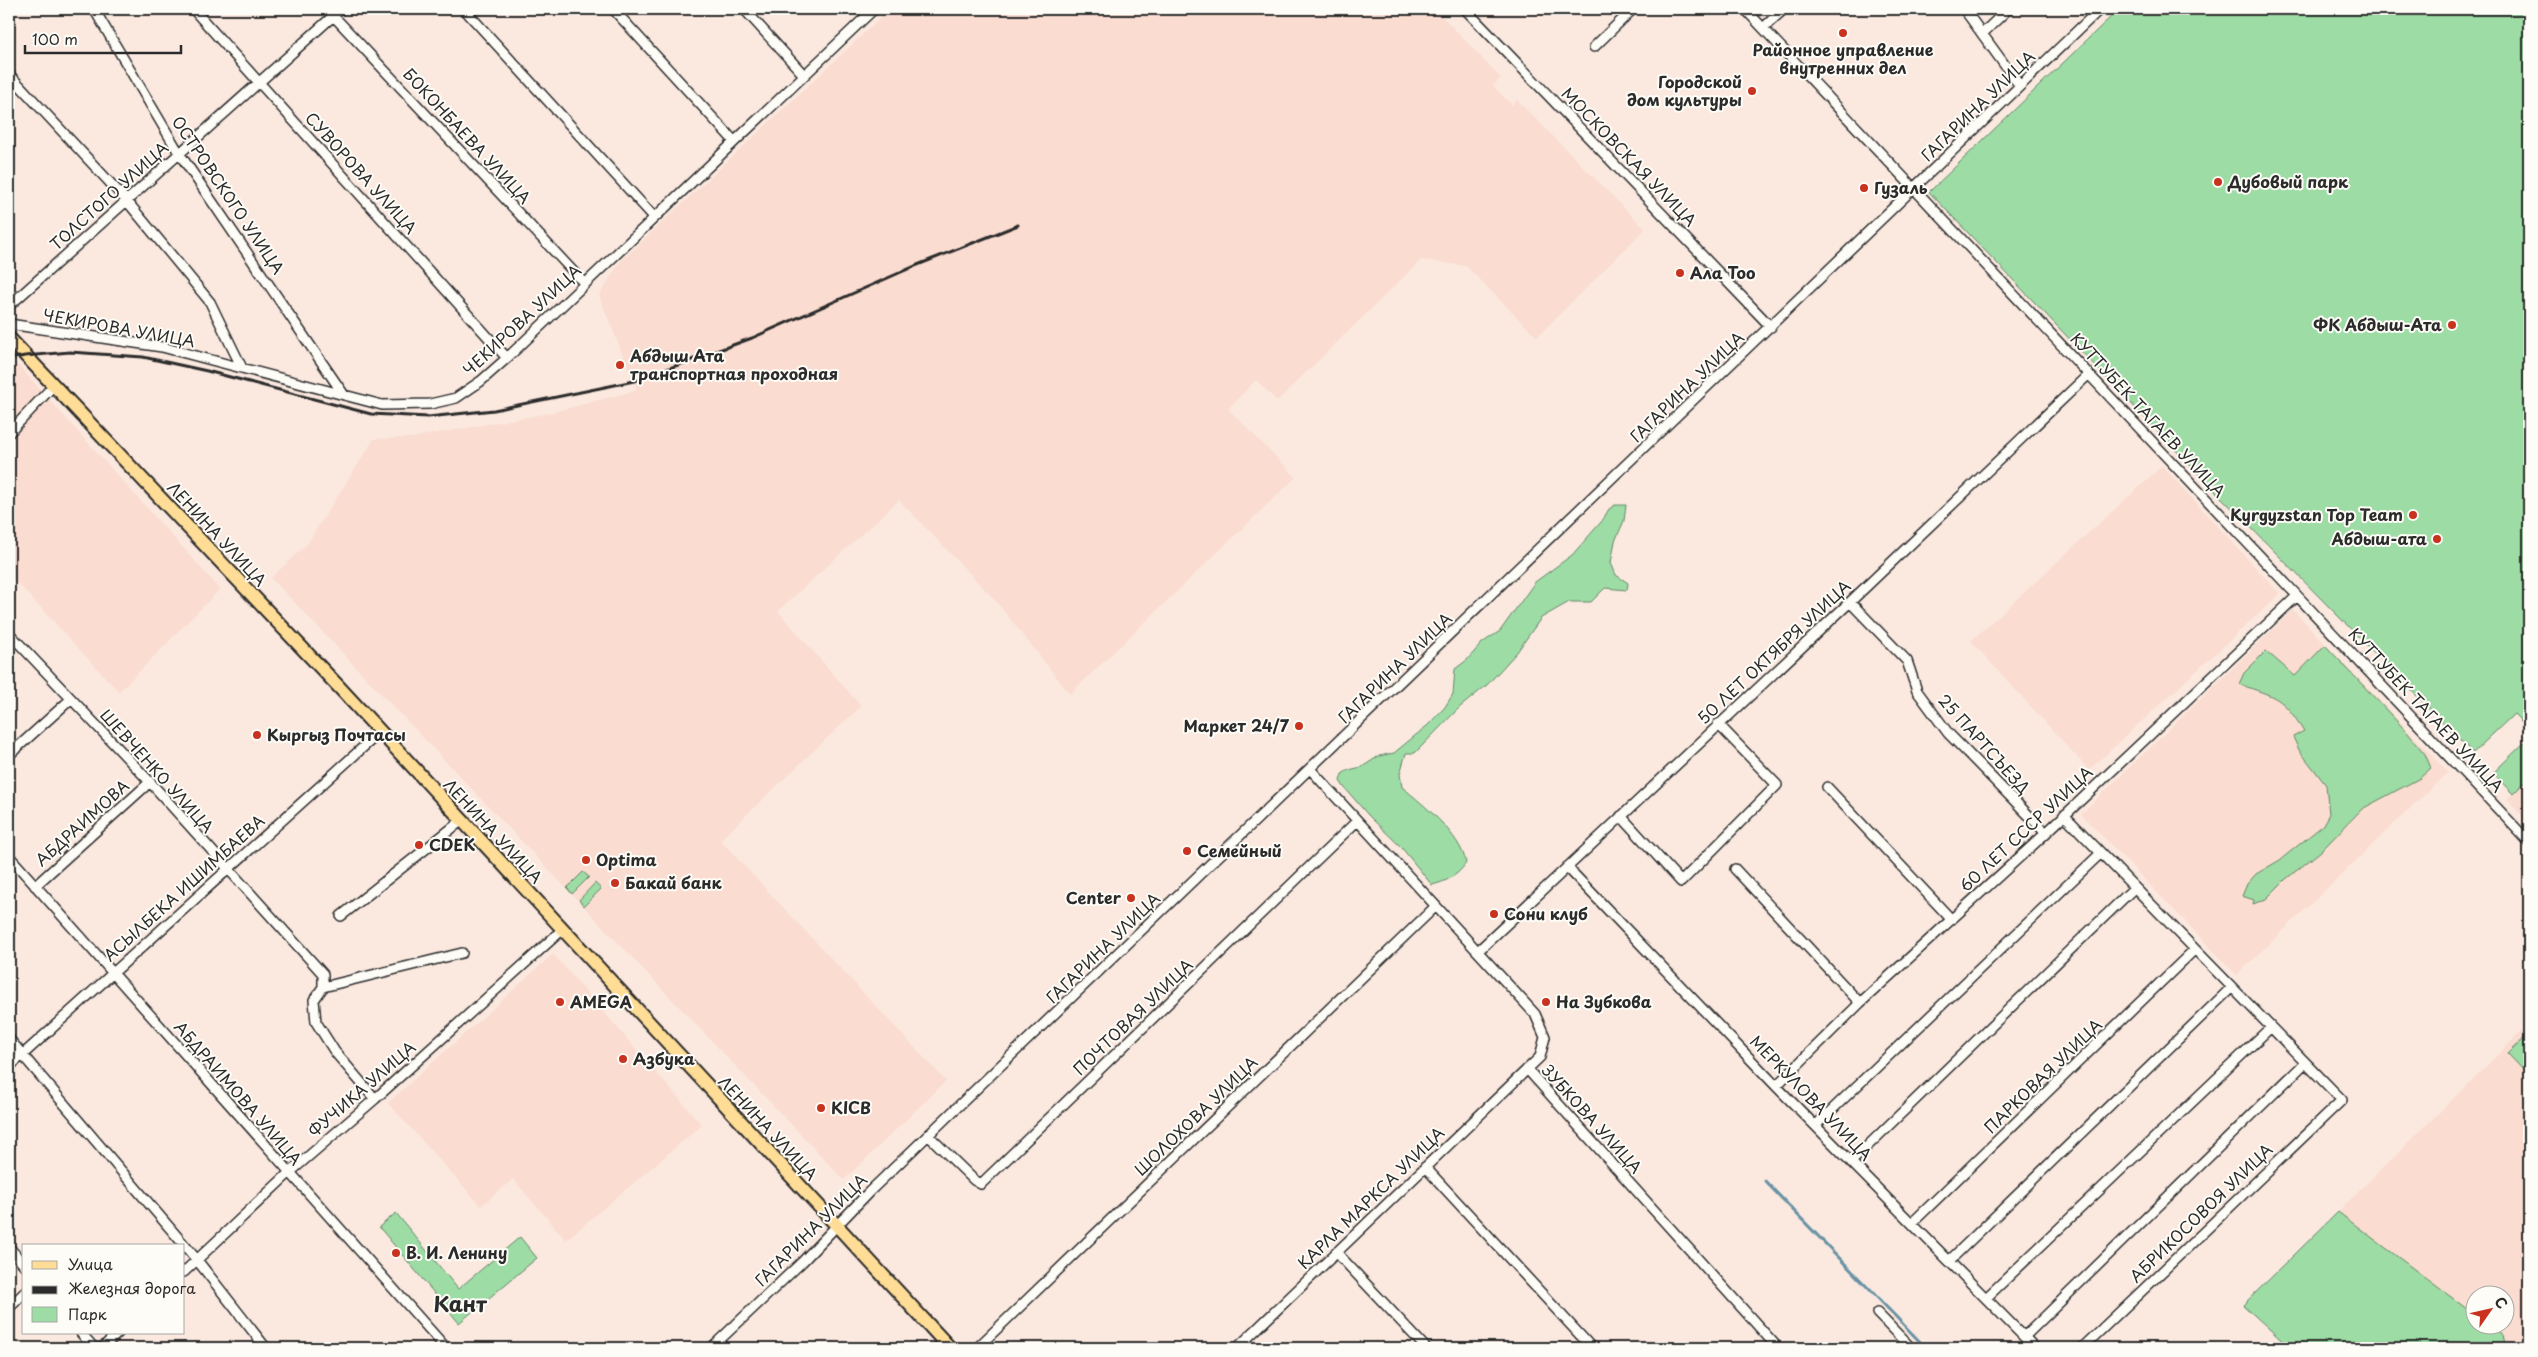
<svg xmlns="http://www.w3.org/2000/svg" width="2538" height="1357" font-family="'Playpen Sans',sans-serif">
<rect width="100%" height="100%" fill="#fbe9e0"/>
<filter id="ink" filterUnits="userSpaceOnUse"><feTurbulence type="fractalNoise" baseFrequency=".02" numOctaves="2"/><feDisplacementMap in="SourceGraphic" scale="10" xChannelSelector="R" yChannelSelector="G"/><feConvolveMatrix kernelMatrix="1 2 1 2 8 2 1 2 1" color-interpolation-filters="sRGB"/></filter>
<g filter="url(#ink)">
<!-- built -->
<path fill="#fadcd0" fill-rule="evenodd" d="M890,9H1435L1501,78L1493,86L1512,105L1517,100L1645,229L1537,337L1466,266L1421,260L1277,401L1256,380L1228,409L1296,477L1070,694L995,600L899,500L778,611L861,706L720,840L946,1081L844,1180L271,578L307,544L374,439L410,438L550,413L637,390L599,296L620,262Z
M9,355L220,589L119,692L9,574Z
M2162,466L2280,594L2089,770L1971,641Z
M2293,610L2448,772L2237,975L2081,814Z
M2529,778V822L2507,799Z
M553,954L702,1125L566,1240L513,1179L481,1206L388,1103Z
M2529,1024V1348H2290L2243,1305ZM2476,1294H2506V1324H2476Z"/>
<!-- green -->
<path fill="#9ddca4" stroke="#648468" d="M2119,9H2529V729L2514,714L2473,753L2208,484L1929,192Z
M1615,505H1626L1624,521L1615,541L1611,563L1616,575L1628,583L1627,590L1605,588L1591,602H1569L1541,618L1517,652L1487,685L1459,708L1415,753H1406L1400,774L1402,787C1423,804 1461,835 1466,863C1458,876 1445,882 1432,885L1401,847L1368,815L1344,787L1340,781L1342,774L1348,770L1362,767L1379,756L1394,753L1428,725L1445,707L1453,694L1455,669L1467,660L1482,643L1500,631L1535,582L1572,555L1602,521L1609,509Z
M2325,645L2407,732L2425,754L2431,768L2420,778L2362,809L2321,851L2286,879L2266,899L2253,904L2254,900L2242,896L2247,884L2256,874L2280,860L2322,826L2329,814L2326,785L2299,750L2293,737L2304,731C2281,695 2277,698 2239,684L2244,673L2266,651L2295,676Z
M2529,738V778L2513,794L2493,773Z
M583,872L589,877L572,894L567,888Z
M595,883L601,889L584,906L579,900Z
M2529,1034V1076L2508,1054Z
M2338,1212L2475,1315L2476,1324L2488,1325L2502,1335L2505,1348H2290L2243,1305Z
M396,1213L458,1289L520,1237L537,1258L459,1323L379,1227Z"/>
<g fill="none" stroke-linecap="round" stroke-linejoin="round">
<!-- stream -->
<path stroke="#6992a4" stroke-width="3" d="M1765,1181L1926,1348"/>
<!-- street casing -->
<g stroke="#2b2b2b" stroke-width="12">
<path id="street" d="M94,9L179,153L344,395
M193,9L507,358
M327,9L584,283
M464,9L654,217
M613,9L734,141
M744,9L804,75
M1465,9L1771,327
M1745,9L2529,842
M1964,9L2020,86
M1763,28L1784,9
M1982,34L2008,9
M1594,47L1633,9
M9,74L126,200L210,302L242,368
M9,306L341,9
M9,324L162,347L382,405L430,404L456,398L481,381L507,358L874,9
M9,433L53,386
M1850,602L1907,661L1917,691L1948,733L2046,833
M9,633L150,782L323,974V987L314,1000L316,1022L335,1052L375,1099
M9,755L71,699
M1827,787L1951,919
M2064,815L2342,1100L2082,1348
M1621,816L1681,882L1777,785L1718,724
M9,856L446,1348
M1567,867L1776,1086L2035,1348
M1735,869L1860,1003
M35,886L150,782
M341,916L461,821
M1478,951L1850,602L2089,374
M323,987L462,953
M9,1039L197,1260L266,1348
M9,1067L380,732
M1527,1069L1778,1348
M1776,1086L1860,1003L2046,833L2297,596
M1816,1125L2101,853
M929,1136L974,1180L981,1184L1357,821
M1852,1161L2134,888
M1425,1167L1592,1348
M1912,1223L2194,950
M9,1247L24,1265
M1336,1252L1426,1348
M1949,1261L2231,988
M184,1272L289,1173L375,1099L562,930
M1986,1298L2270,1028
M9,1308L24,1293
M1877,1313L1911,1348
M81,1333L94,1348
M2024,1337L2305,1063
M102,1348L118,1333
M711,1348L802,1262L869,1192L2100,9
M977,1348L1436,906
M1237,1348L1540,1057L1545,1037L1535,1014L1311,770"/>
</g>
<!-- primary casing -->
<g stroke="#2b2b2b" stroke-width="16">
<path id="primary" d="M9,338L339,687L950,1348"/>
</g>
<!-- street -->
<use href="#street" stroke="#fdfcf7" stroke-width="9"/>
<!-- primary -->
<use href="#primary" stroke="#ffdd96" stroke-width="12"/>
<!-- rail -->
<path stroke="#2b2b2b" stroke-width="3" d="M9,359L25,356L70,352L143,357L207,371L371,414L428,417L494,410L634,381L752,338L915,266L1018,225"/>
</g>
</g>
<!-- markers -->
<g fill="#c8321e" stroke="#fdfcf7" stroke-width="2">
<circle cx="1843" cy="33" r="5"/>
<circle cx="1752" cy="91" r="5"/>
<circle cx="2218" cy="182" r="5"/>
<circle cx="1864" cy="188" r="5"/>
<circle cx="1680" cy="273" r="5"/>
<circle cx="2452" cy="325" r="5"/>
<circle cx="620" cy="365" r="5"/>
<circle cx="2413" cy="515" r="5"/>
<circle cx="2437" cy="539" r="5"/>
<circle cx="1299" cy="726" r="5"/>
<circle cx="257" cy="735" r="5"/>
<circle cx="419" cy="845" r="5"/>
<circle cx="1187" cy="851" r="5"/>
<circle cx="586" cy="860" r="5"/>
<circle cx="615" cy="883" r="5"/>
<circle cx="1131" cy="898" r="5"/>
<circle cx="1494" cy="914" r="5"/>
<circle cx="560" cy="1002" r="5"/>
<circle cx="1546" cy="1002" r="5"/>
<circle cx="623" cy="1059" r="5"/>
<circle cx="821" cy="1108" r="5"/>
<circle cx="396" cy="1253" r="5"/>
</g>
<g text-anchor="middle" stroke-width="4" stroke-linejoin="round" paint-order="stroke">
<!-- poi labels -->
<g font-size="16" font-weight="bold" fill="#2b2b2b" stroke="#fdfcf7" text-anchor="start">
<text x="1843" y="56" text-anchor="middle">Районное управление<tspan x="1843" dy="18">внутренних дел</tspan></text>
<text x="1742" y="88" text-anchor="end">Городской<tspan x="1742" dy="18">дом культуры</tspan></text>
<text x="2228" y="188">Дубовый парк</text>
<text x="1874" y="194">Гузаль</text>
<text x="1690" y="279">Ала Тоо</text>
<text x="2442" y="331" text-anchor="end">ФК Абдыш-Ата</text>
<text x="630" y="362">Абдыш Ата<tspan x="630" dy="18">транспортная проходная</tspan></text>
<text x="2403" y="521" text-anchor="end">Kyrgyzstan Top Team</text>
<text x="2427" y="545" text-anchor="end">Абдыш-ата</text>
<text x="1289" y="732" text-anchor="end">Маркет 24/7</text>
<text x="267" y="741">Кыргыз Почтасы</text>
<text x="429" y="851">CDEK</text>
<text x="1197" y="857">Семейный</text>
<text x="596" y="866">Optima</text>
<text x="625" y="889">Бакай банк</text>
<text x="1121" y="904" text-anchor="end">Center</text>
<text x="1504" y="920">Сони клуб</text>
<text x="570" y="1008">AMEGA</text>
<text x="1556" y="1008">На Зубкова</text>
<text x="633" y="1065">Азбука</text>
<text x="831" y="1114">KICB</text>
<text x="406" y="1259">В. И. Ленину</text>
</g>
<!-- street labels -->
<g font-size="16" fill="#2b2b2b" stroke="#fdfcf7">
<text transform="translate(1978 106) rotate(-44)" y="6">ГАГАРИНА УЛИЦА</text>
<text transform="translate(467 136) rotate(47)" y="6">БОКОНБАЕВА УЛИЦА</text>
<text transform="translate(1629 157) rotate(46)" y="6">МОСКОВСКАЯ УЛИЦА</text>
<text transform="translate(361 173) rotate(48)" y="6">СУВОРОВА УЛИЦА</text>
<text transform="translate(228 195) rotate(56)" y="6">ОСТРОВСКОГО УЛИЦА</text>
<text transform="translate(109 196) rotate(-42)" y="6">ТОЛСТОГО УЛИЦА</text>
<text transform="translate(522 320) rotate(-43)" y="6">ЧЕКИРОВА УЛИЦА</text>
<text transform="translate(119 328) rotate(10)" y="6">ЧЕКИРОВА УЛИЦА</text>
<text transform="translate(1687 387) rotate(-44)" y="6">ГАГАРИНА УЛИЦА</text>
<text transform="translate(2148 415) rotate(47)" y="6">КУТТУБЕК ТАГАЕВ УЛИЦА</text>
<text transform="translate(217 534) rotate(47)" y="6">ЛЕНИНА УЛИЦА</text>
<text transform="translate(1774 652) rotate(-43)" y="6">50 ЛЕТ ОКТЯБРЯ УЛИЦА</text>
<text transform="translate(1395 668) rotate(-44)" y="6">ГАГАРИНА УЛИЦА</text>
<text transform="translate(2426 710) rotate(47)" y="6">КУТТУБЕК ТАГАЕВ УЛИЦА</text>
<text transform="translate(1984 744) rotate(48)" y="6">25 ПАРТСЪЕЗД</text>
<text transform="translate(157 771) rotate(48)" y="6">ШЕВЧЕНКО УЛИЦА</text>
<text transform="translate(82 823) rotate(-42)" y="6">АБДРАИМОВА</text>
<text transform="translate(2026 829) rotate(-43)" y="6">60 ЛЕТ СССР УЛИЦА</text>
<text transform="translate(493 831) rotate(47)" y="6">ЛЕНИНА УЛИЦА</text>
<text transform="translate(184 888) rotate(-42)" y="6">АСЫЛБЕКА ИШИМБАЕВА</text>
<text transform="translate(1103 948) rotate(-44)" y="6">ГАГАРИНА УЛИЦА</text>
<text transform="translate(1133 1017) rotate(-44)" y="6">ПОЧТОВАЯ УЛИЦА</text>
<text transform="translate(2043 1076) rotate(-44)" y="6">ПАРКОВАЯ УЛИЦА</text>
<text transform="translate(362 1089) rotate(-41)" y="6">ФУЧИКА УЛИЦА</text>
<text transform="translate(238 1093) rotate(49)" y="6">АБДРАИМОВА УЛИЦА</text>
<text transform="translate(1811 1098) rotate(46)" y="6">МЕРКУЛОВА УЛИЦА</text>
<text transform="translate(1196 1116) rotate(-44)" y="6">ШОЛОХОВА УЛИЦА</text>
<text transform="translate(1592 1119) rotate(48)" y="6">ЗУБКОВА УЛИЦА</text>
<text transform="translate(768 1128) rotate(47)" y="6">ЛЕНИНА УЛИЦА</text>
<text transform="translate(1371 1198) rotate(-44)" y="6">КАРЛА МАРКСА УЛИЦА</text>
<text transform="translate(2201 1213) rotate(-44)" y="6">АБРИКОСОВОЯ УЛИЦА</text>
<text transform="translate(811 1230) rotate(-45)" y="6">ГАГАРИНА УЛИЦА</text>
</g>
<!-- district labels -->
<g font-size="21" font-weight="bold" fill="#2b2b2b" stroke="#fdfcf7">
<text x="460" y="1312">Кант</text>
</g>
</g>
<!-- margin -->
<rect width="2538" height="1357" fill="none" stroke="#fdfcf7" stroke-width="30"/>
<rect x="15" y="15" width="2508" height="1327" fill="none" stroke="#2b2b2b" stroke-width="2" filter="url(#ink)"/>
<!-- legend -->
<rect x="22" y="1244" width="162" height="90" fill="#fdfcf7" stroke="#a9a8a5"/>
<rect x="32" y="1261" width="25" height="8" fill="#ffdd96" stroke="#a9a8a5"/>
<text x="68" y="1270" font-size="15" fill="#2b2b2b">Улица</text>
<rect x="32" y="1286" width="25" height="8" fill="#2b2b2b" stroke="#a9a8a5"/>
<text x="68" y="1294" font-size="15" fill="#2b2b2b">Железная дорога</text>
<rect x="32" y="1307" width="25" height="15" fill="#9ddca4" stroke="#a9a8a5"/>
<text x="68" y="1320" font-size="15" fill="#2b2b2b">Парк</text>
<!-- north arrow -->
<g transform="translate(2490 1310) rotate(56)"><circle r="24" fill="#fdfcf7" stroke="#a9a8a5"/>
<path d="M0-4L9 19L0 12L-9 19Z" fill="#c8321e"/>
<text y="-8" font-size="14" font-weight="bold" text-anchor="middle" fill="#2b2b2b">С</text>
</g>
<!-- scale -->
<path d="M25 45v8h156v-8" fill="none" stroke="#2b2b2b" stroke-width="2.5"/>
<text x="32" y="45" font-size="15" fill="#2b2b2b" stroke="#fdfcf7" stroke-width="4" paint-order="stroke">100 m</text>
</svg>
